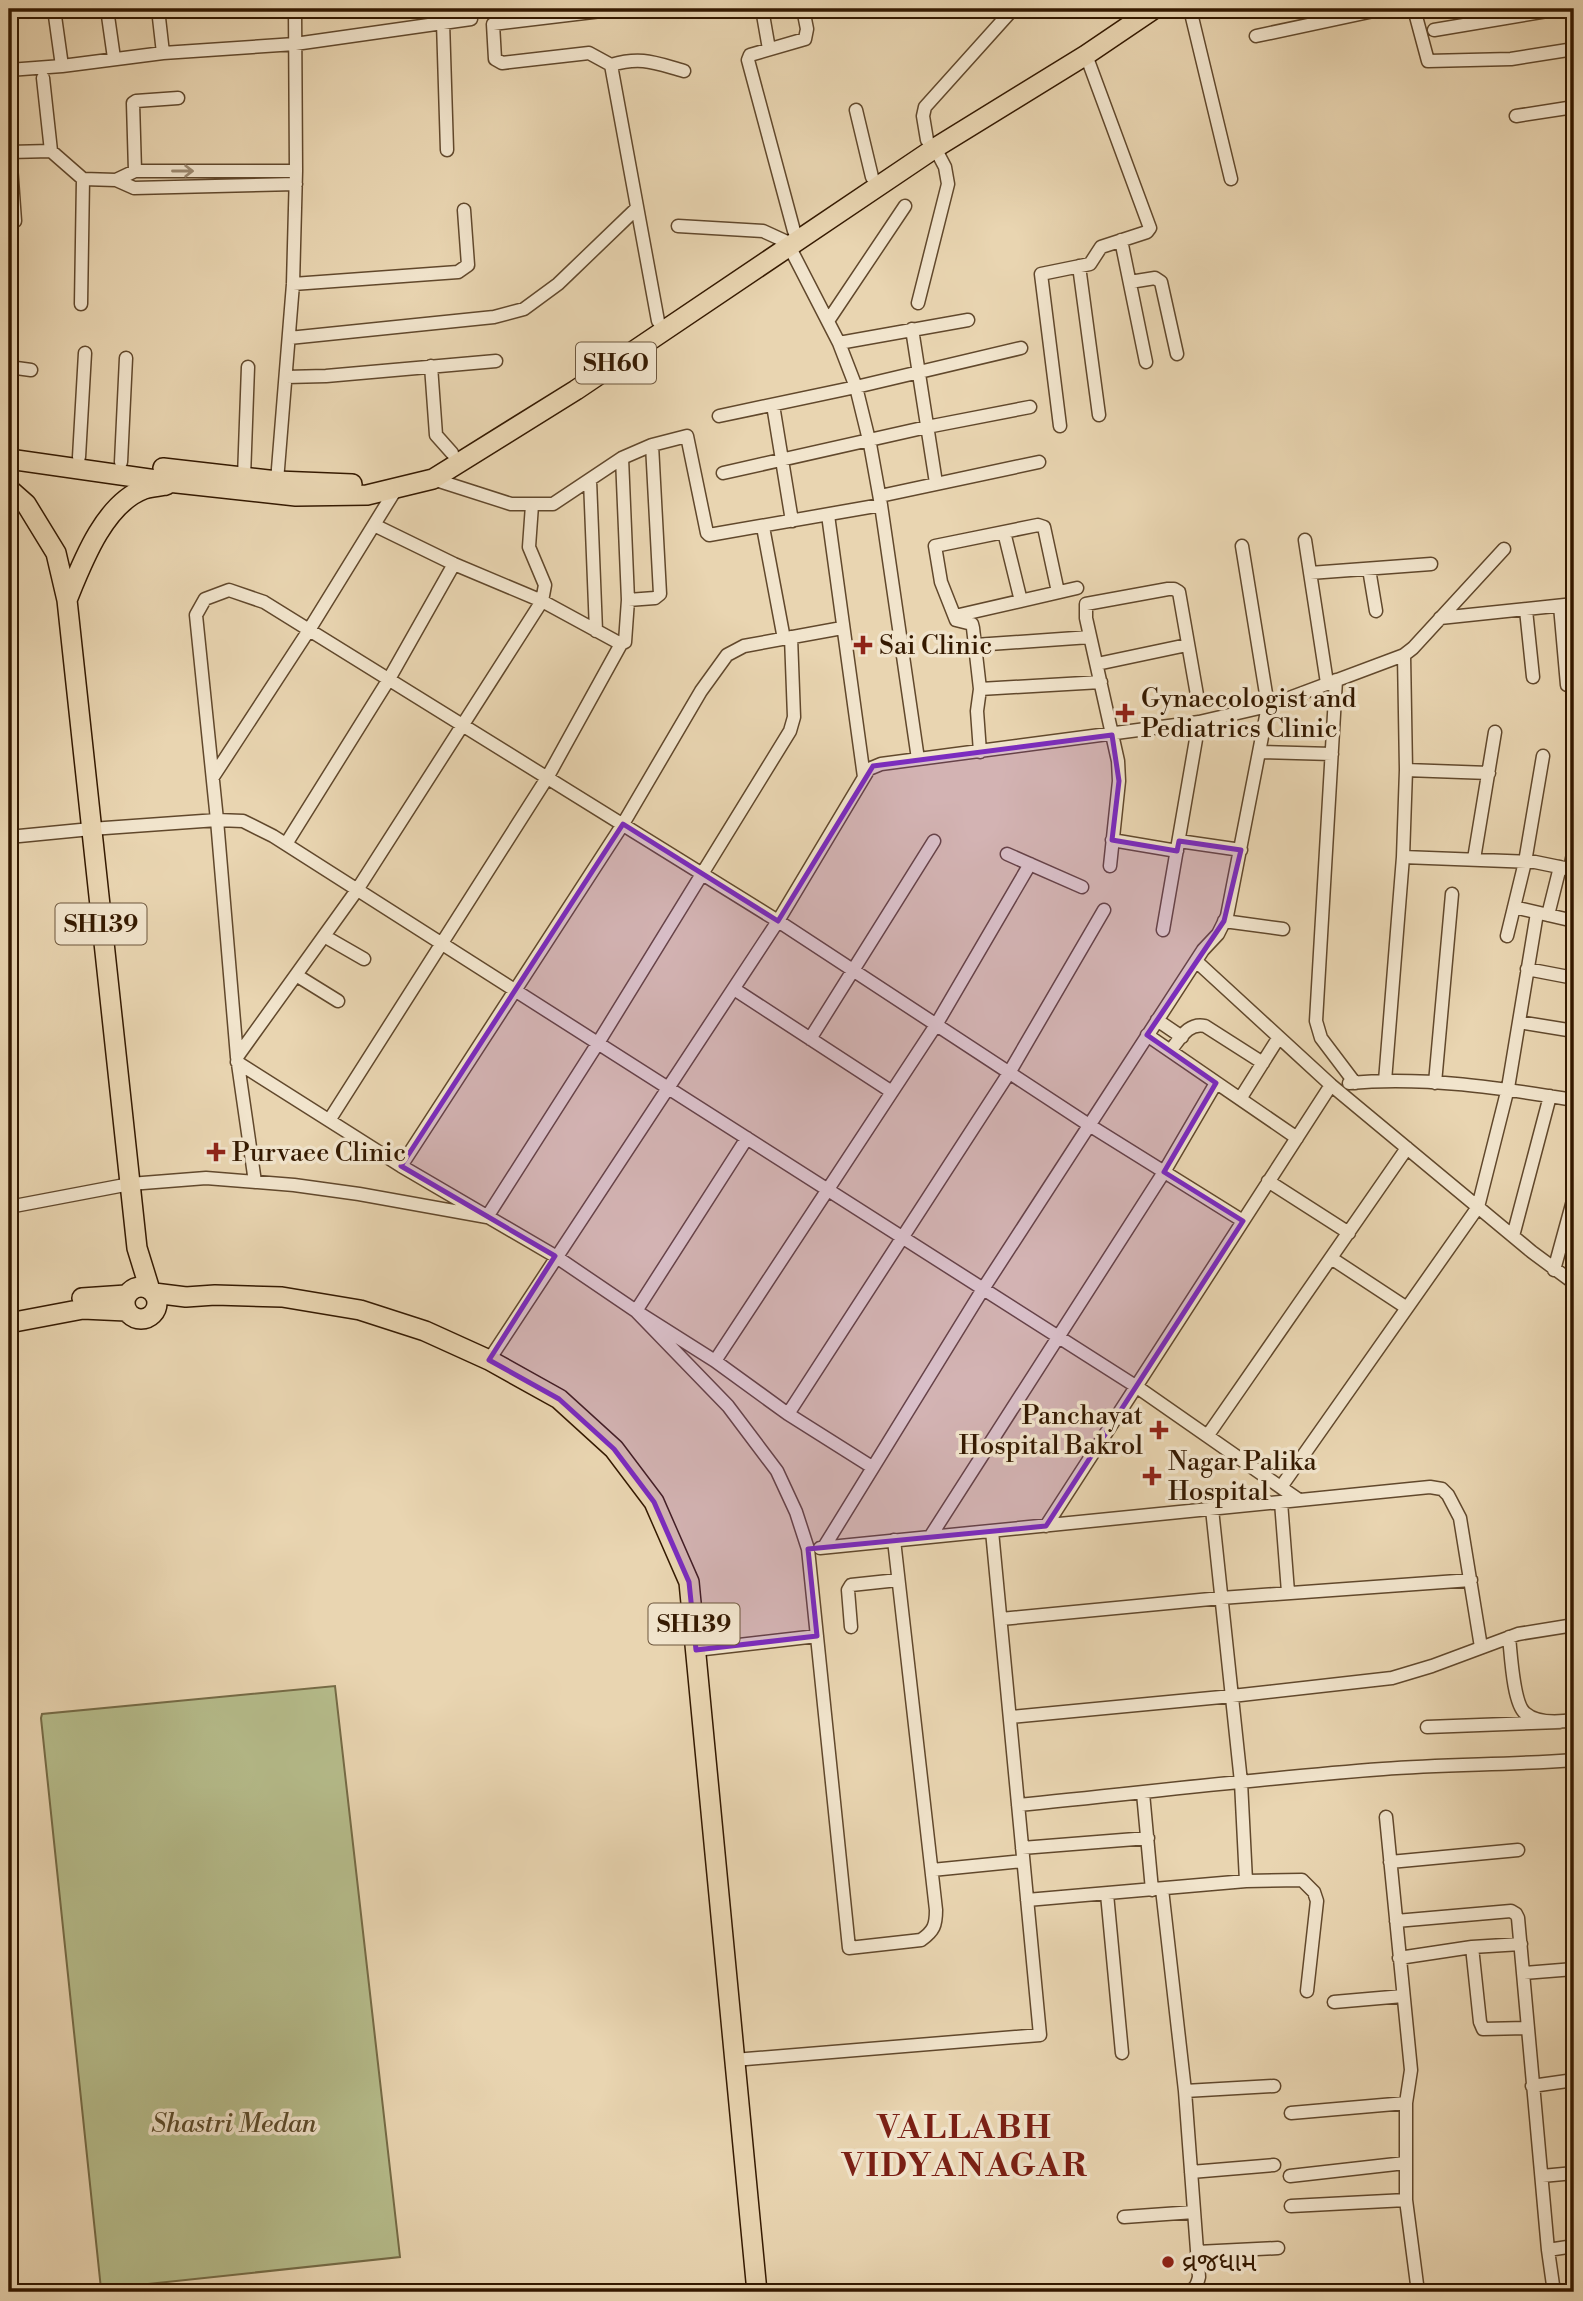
<svg xmlns="http://www.w3.org/2000/svg" width="1583" height="2301" font-family="'Libre Bodoni','Noto Sans Gujarati',serif">
<rect width="100%" height="100%" fill="#e9d5b1"/>
<filter id="stains"><feTurbulence type="fractalNoise" baseFrequency=".00286" numOctaves="4"/><feColorMatrix values="0 0 0 0 .2 0 0 0 0 .09 0 0 0 0 .02 0 0 0 .5 -.17"/></filter>
<radialGradient id="worn" r=".72"><stop offset=".6" stop-color="#630" stop-opacity="0"/><stop offset="1" stop-color="#630" stop-opacity=".3"/></radialGradient>
<!-- green -->
<path fill="#b6bd8c" stroke="#756b46" stroke-width="2" d="M335,1686L400,2257L101,2289L41,1718L42,1714Z"/>
<g fill="none" stroke-linecap="round" stroke-linejoin="round">
<!-- minor casing -->
<g stroke="#61482c" stroke-width="15">
<path id="minor" d="M54,9L62,66
M107,9L114,58
M158,9L163,53
M618,9L493,24L495,59L502,63L589,53L611,65L658,321
M762,9L769,49
M1190,9L1231,179
M1414,9L1428,61L1511,59L1574,49
M443,22L447,150
M1434,30L1559,9
M1256,36L1383,9
M611,65C642,56 655,63 684,71
M9,70L62,66L163,53L295,44L471,19
M43,78L51,151
M856,110L872,177
M1516,116L1574,107
M927,140L923,116L925,107L1013,9
M9,152L51,151L83,179L116,180L134,188L296,184
M10,152L15,221
M135,171L133,103L136,101L178,98
M116,180L135,171H296
M678,226L763,231L787,242L839,343L856,387L870,444L881,505L918,759
M794,231L748,60L750,55L805,39L807,29L803,9
M1121,240L1146,362
M1079,266L1099,415
M1130,282L1155,278L1161,282L1177,354
M293,284L458,272L468,265L464,210
M918,303L948,184L945,167L935,148
M81,304L83,179
M828,321L905,206
M912,329L936,483
M289,338L494,317L524,309L558,284L637,208
M839,343L968,320
M431,366L436,435L452,453
M9,367L31,370
M286,377L326,376L496,361
M773,405L792,521
M719,416L856,387L1021,348
M1060,426L1041,274L1090,264L1101,247L1147,232L1150,228L1086,55
M79,457L85,353
M121,462L126,358
M723,473L927,427L1030,407
M244,477L248,367
M433,479L511,504H553L622,458L652,445L687,436L707,533L709,535L881,505
M590,480L596,631
M277,481L293,284L296,171L295,9
M880,496L1039,462
M828,515L864,777
M374,525L454,564L542,601L621,644
M763,527L784,639
M1004,532L1021,601
M1305,540L1327,683
M1369,569L1376,611
M1310,573L1431,564
M628,600L655,598L660,594L652,445
M1560,606L1567,685
M1526,610L1533,677
M955,616L1077,588
M1440,618L1574,604
M975,645L1090,637
M1097,664L1187,645
M1336,680L1316,1021L1321,1038L1355,1083
M980,689L1101,682
M980,752L977,711L980,689L973,628L972,624L956,620L941,582L935,546L1038,525L1044,527L1058,592
M1259,752L1332,754
M1406,770L1489,773
M213,777L309,630L396,489
M9,837L91,829L217,820L243,821L273,836L1137,1387L1299,1500
M1112,840L1177,851
M1179,841L1241,850
M286,844L389,679L454,564
M1007,854L1082,887
M1403,857L1535,862L1574,870
M1474,859L1495,732
M1110,866L1119,781L1118,761L1086,618V604L1168,589H1174L1179,592L1197,695
M1570,869L1574,849
M1514,907L1574,921
M1548,915L1560,867
M1224,921L1283,929
M1163,930L1199,722
M324,936L364,959
M1507,936L1525,862L1543,756
M1196,961L1331,1085L1532,1252L1574,1283
M1527,969L1574,978
M296,975L338,1001
M734,989L892,1092
M1157,1020L1182,1037
M1519,1022L1574,1031
M1147,1035L1297,1138
M810,1039L934,841
M1170,1051C1180,1039 1188,1022 1205,1026L1263,1063
M237,1057L357,890L542,601L545,585L529,547L532,505
M237,1062L401,1166L555,1256L636,1311L715,1361L788,1414L872,1467
M1385,1081L1403,857L1406,770L1404,655
M1349,1083C1425,1076 1500,1088 1574,1100
M1435,1083L1452,894
M1240,1099L1279,1037
M330,1119L547,778L621,644L625,642L628,600L622,458
M747,1138L636,1311L728,1406L777,1471L796,1512L808,1549L849,1948L921,1940C934,1931 936,1925 936,1910L894,1540
M401,1166L623,824L701,691L727,655L744,646L842,628
M1268,1181L1349,1233
M255,1182L237,1057L217,820L196,615L205,599L229,590L264,602L778,921L1089,1125L1243,1221
M9,1207L130,1184L206,1178L294,1185L359,1194L487,1217L598,1043L790,731L794,717L791,637
M1513,1236L1550,1096
M1331,1258L1407,1308
M1554,1270L1574,1197
M489,1360L778,921L869,769L881,764L1199,722L1268,706L1404,655L1413,648L1504,549
M715,1361L936,1025L1030,864
M788,1414L1009,1073L1104,910
M1208,1435L1407,1148
M1281,1487L1478,1207L1508,1088L1537,913
M1281,1502L1288,1592
M1212,1509L1241,1782L1246,1881
M1046,1526L1331,1085
M930,1537L1164,1172L1216,1083
M824,1547L983,1289L1203,950L1218,934L1227,916L1268,706L1242,546
M820,1548L1430,1487L1442,1489L1448,1495L1460,1518L1481,1647
M1001,1619L1221,1598L1471,1580
M851,1627L848,1590L851,1585L898,1580
M1509,1637C1511,1654 1513,1703 1525,1713C1537,1724 1560,1722 1574,1720
M696,1650L817,1636
M1010,1717L1232,1696L1392,1678L1432,1666L1518,1634L1574,1625
M1427,1727L1560,1722
M1143,1793L1152,1890
M1018,1805C1140,1793 1261,1778 1383,1769C1447,1764 1511,1765 1574,1760
M1386,1817L1411,2070L1406,2103V2200L1418,2292
M1022,1848L1148,1838
M1390,1862L1518,1850
M932,1870L1023,1861
M1162,1889L1185,2091L1199,2277C1196,2290 1192,2291 1180,2292
M1107,1894L1122,2053
M1027,1900L1246,1881L1302,1880L1314,1892L1317,1901L1307,1991
M1396,1921L1511,1911L1516,1914L1518,1918L1523,1973
M1472,1947L1480,2022L1483,2029L1528,2028
M1399,1958L1472,1947L1521,1944
M1334,2002L1403,1996
M734,2060L1040,2035L992,1531
M1532,2086L1574,2080
M1185,2091L1274,2086
M1291,2113L1406,2103
M1191,2172L1274,2165
M1290,2176L1405,2163
M1542,2176L1574,2173
M1291,2206L1406,2200
M1124,2217L1194,2212
M1548,2250L1574,2246
M1197,2252L1278,2248
M1554,2292L1548,2250L1523,1973L1574,1969"/>
</g>
<!-- primary casing -->
<g stroke="#341900" stroke-width="22">
<path id="primary" d="M9,459L177,483L296,496L367,495L433,479L576,390L935,148L1086,55L1154,9
M163,468L277,481L352,484
M9,489L26,504L56,553L67,600L137,1248L150,1290
M67,600C82,563 104,504 144,489C151,487 159,486 166,485
M125 1303a16 16 0 1 1 32 0a16 16 0 1 1-32 0Z
M154,1293L186,1297L215,1295L282,1297L360,1310L425,1331L489,1360L559,1399L614,1449L654,1502L689,1582L757,2292
M82,1298L126,1295
M9,1323L83,1309L126,1311"/>
</g>
<!-- minor -->
<use href="#minor" stroke="#f1e4cc" stroke-width="12"/>
<!-- primary -->
<use href="#primary" stroke="#e9d5b1" stroke-width="19"/>
</g>
<!-- one-way arrows -->
<defs><path id="oneway-shaft" d="M-6 0H5M1.5-3L5.5 0L1.5 3" fill="none" stroke-width="1.6" stroke-linecap="round" stroke-linejoin="round" transform="scale(1.75)"/></defs>
<use stroke="#9c8970" href="#oneway-shaft" transform="translate(183 171)"/>
<!-- marked area -->
<path fill="#7b2cbf" fill-opacity="0.2" stroke="#7b2cbf" stroke-width="5" stroke-linejoin="round" d="M1112,735L1119,781L1112,840L1177,851L1179,841L1241,850L1224,921L1147,1035L1216,1083L1164,1172L1243,1221L1046,1526L808,1549L817,1636L696,1650L689,1582L654,1502L614,1449L559,1399L489,1360L555,1256L401,1166L623,824L778,921L873,766Z"/>
<!-- markers -->
<g fill="#8f2418" stroke="#f1e4cc" stroke-width="2.5">
<path d="M859.5 634.5h7v7h7v7h-7v7h-7v-7h-7v-7h7z"/>
<path d="M1121.5 702.5h7v7h7v7h-7v7h-7v-7h-7v-7h7z"/>
<path d="M212.5 1141.5h7v7h7v7h-7v7h-7v-7h-7v-7h7z"/>
<path d="M1155.5 1419.5h7v7h7v7h-7v7h-7v-7h-7v-7h7z"/>
<path d="M1148.5 1465.5h7v7h7v7h-7v7h-7v-7h-7v-7h7z"/>
<circle cx="1168" cy="2262" r="7"/>
</g>
<g text-anchor="middle" stroke-width="7" stroke-linejoin="round" paint-order="stroke">
<!-- shield labels -->
<g fill="#f1e4cc" stroke="#6d563d" stroke-width="2">
<rect x="576" y="342.5" width="80" height="41" rx="5"/>
<rect x="55.5" y="903.5" width="91" height="41" rx="5"/>
<rect x="648.5" y="1603.5" width="91" height="41" rx="5"/>
</g>
<g font-size="24" font-weight="bold" fill="#341900">
<text x="616" y="371">SH60</text>
<text x="101" y="932">SH139</text>
<text x="694" y="1632">SH139</text>
</g>
<!-- poi labels -->
<g font-size="26" fill="#341900" stroke="#f1e4cc" text-anchor="start">
<text x="879" y="654">Sai Clinic</text>
<text x="1141" y="707">Gynaecologist and<tspan x="1141" dy="30">Pediatrics Clinic</tspan></text>
<text x="232" y="1161">Purvaee Clinic</text>
<text x="1143" y="1424" text-anchor="end">Panchayat<tspan x="1143" dy="30">Hospital Bakrol</tspan></text>
<text x="1168" y="1470">Nagar Palika<tspan x="1168" dy="30">Hospital</tspan></text>
<text x="1182" y="2271">વ્રજધામ</text>
</g>
<!-- park labels -->
<g font-size="26" font-style="italic" fill="#5b4a2a" stroke="#f1e4cc">
<text x="234" y="2132">Shastri Medan</text>
</g>
<!-- district labels -->
<g font-size="33" font-weight="bold" letter-spacing="2" fill="#7a1f14" stroke="#f1e4cc">
<text x="965" y="2138">VALLABH<tspan x="965" dy="38">VIDYANAGAR</tspan></text>
</g>
</g>
<!-- margin -->
<rect width="1583" height="2301" fill="none" stroke="#e9d5b1" stroke-width="35"/>
<rect x="10" y="10" width="1562" height="2280" fill="none" stroke="#341900" stroke-width="3.5"/>
<rect x="18" y="18" width="1548" height="2266" fill="none" stroke="#341900" stroke-width="2"/>
<rect width="100%" height="100%" filter="url(#stains)"/>
<rect width="100%" height="100%" fill="url(#worn)"/>
</svg>
